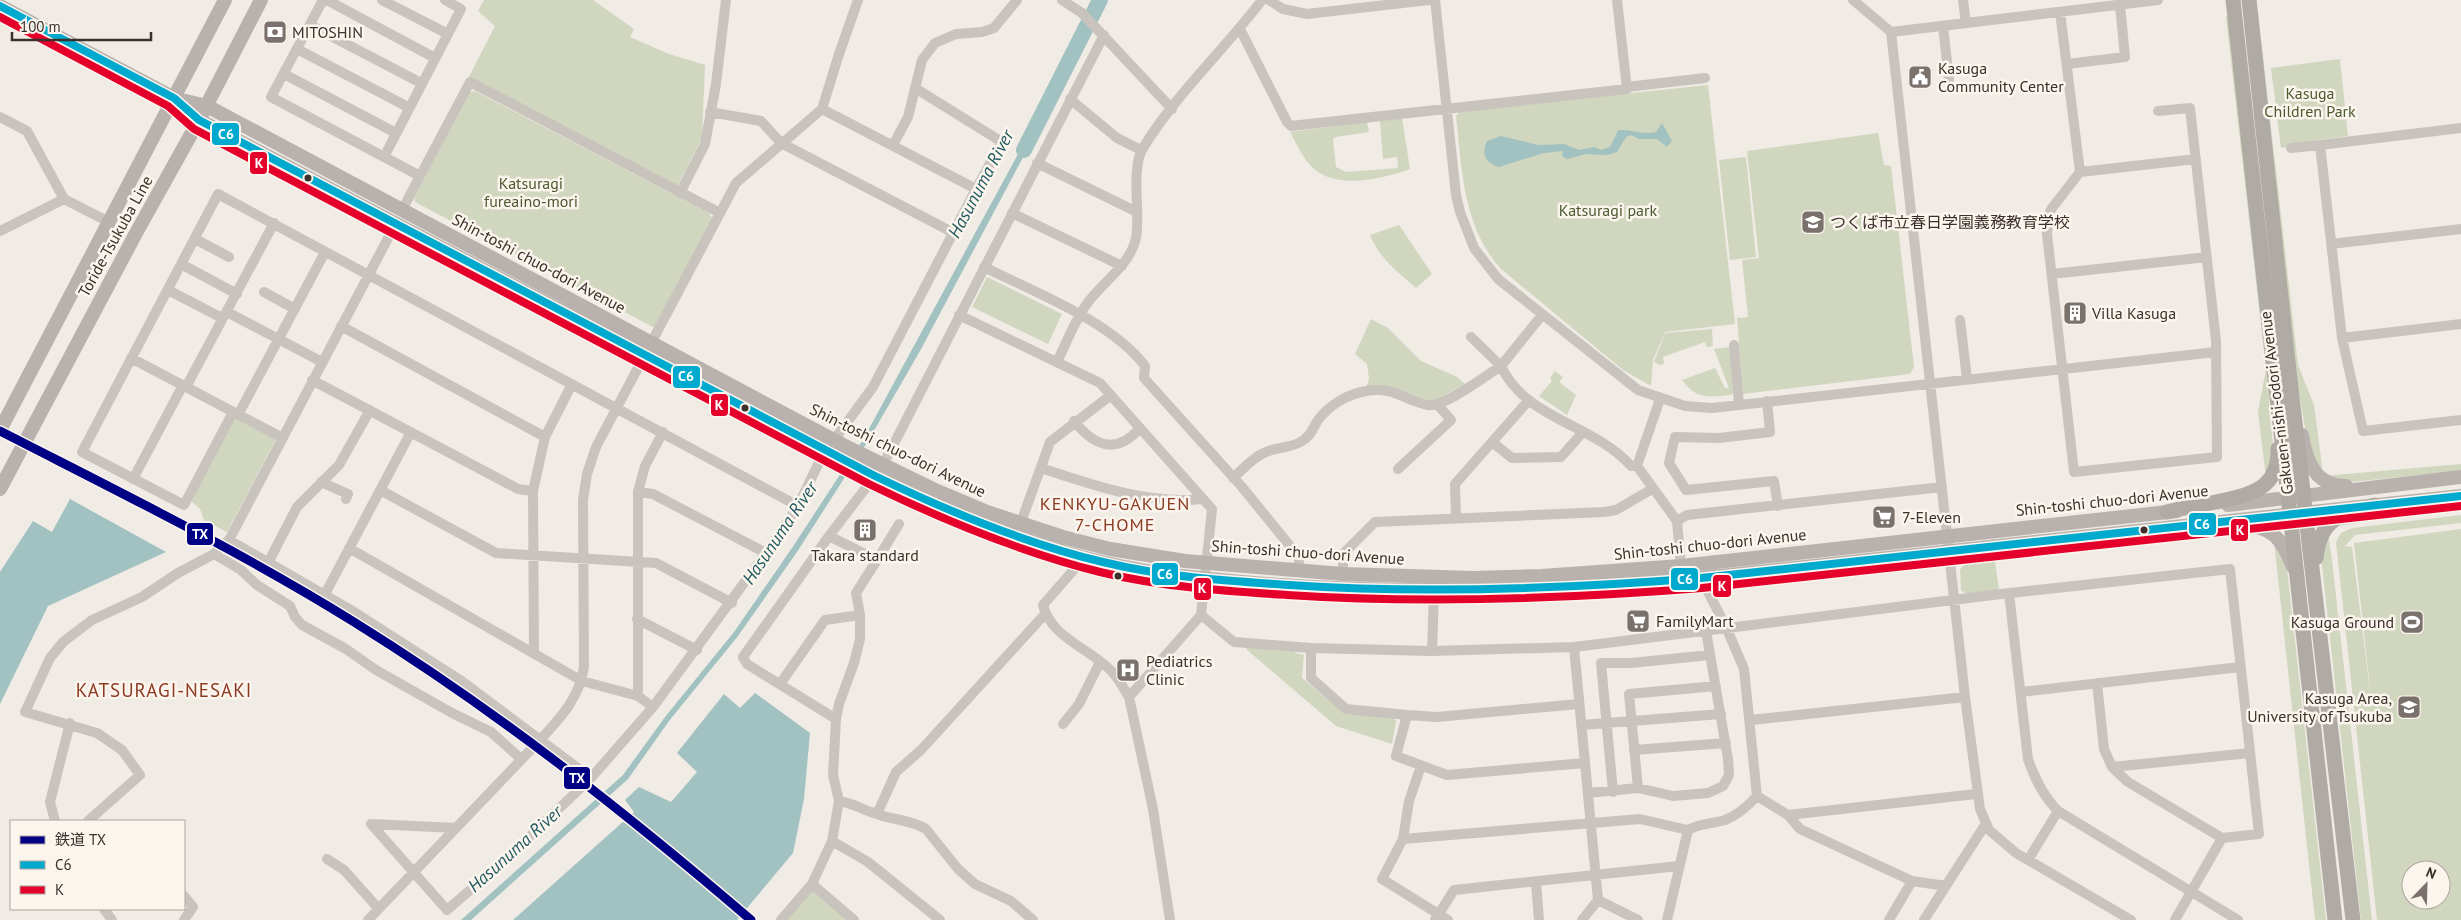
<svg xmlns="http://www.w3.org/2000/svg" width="2461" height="920" font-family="'PT Sans','Noto Sans JP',sans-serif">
<rect width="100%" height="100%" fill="#f0ebe5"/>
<!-- green -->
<path fill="#d1d6bf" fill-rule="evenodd" d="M484,0H593L634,29L630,37L669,54L705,65L702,138L678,185H674L469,77L495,26L478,11Z
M2254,12H2258L2298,365L2314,405L2322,466L2320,473L2308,445L2294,364Z
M2230,16L2270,369L2269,411L2274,451L2266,477L2258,412L2266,369L2226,17Z
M2340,59L2348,136L2288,144V147L2281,148L2271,68Z
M1708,85L1735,324L1665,332L1653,360L1651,386L1623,370L1501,269C1463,227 1462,170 1456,116L1460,111Z
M475,91L709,213L712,218L655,328L415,202L414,198L470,92Z
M1402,118L1410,169C1382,179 1337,190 1313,168C1303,159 1296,143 1290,132L1367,122L1369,132L1336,137L1333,139L1336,167L1346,172L1398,168L1397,157L1383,159L1380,121Z
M1878,133L1884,165L1891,166L1914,367L1910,374L1743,394L1737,318L1748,317L1742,260L1759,258L1747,151Z
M1746,157L1756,257L1730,260L1719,160Z
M1399,225L1432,274L1416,288C1398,272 1379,258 1370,235Z
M987,277L1062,314L1048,344L972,307Z
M1371,319L1388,328L1421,361L1457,377L1465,384L1434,401L1365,390L1369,379L1367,364L1355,354Z
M1712,329L1713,346L1707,347L1705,342L1663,357L1664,364L1660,365L1654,362L1665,333Z
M1730,347L1733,392L1731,395C1707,397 1697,400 1682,380L1715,368L1725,388H1729L1714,349Z
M1555,371L1563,377L1559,382L1576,395L1567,415L1539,396L1552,381L1550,378Z
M237,418L276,439L227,532L204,520L200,509L191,501L234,420Z
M2461,464V471L2340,483L2324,476Z
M2461,503V510L2388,518L2332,527L2340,520L2388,511Z
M2461,515V523L2355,535L2345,546L2352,547L2372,706L2354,543L2461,529V920H2377L2336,542L2341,533L2352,528ZM2411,870H2441V900H2411Z
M2328,533L2332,560L2372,920H2361L2321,556Z
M2274,541L2287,569L2326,920H2315Z
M1994,555L1999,590L1966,594L1961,590L1960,570L1968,558Z
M1250,646L1295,650V653L1304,655L1302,678L1344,713L1394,717L1396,722L1392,744L1336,726L1246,649Z
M810,891L818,892L849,920H784Z"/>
<!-- water -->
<path fill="#a1c2c1" d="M1662,123L1672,141L1667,147L1657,139H1639L1631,135L1626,137L1617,152L1607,155L1586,154L1567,159L1562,156L1563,151L1544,153L1499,167C1485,163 1481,154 1487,141L1501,136L1538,145L1564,144L1579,150L1594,147L1601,150L1610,147L1618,130C1632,129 1642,135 1656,132Z
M1031,130L1036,133L920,351L868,441L797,552L738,636L669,721L628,779L471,920H461L623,775L665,717L734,632L792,548L864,438Z
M70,499L166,552L48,606L0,704V572L33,521L52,532Z
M755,693L810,733L804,799L793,853L737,920H513L634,812L625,800L639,787L671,802L697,772L677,753L724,694L740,708Z"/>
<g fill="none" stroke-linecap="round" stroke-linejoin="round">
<!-- river -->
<path stroke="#a1c2c1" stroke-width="16" d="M1024,150L1100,0"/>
<!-- minor -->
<path stroke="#c9c3be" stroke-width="10" d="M323,0L271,97L420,176
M327,0L435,58
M382,0L448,34
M1062,0L1082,13L1172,109
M1269,0L1283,9L1307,14L1429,0
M1435,0L1456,195L1460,212L1474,248L1498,279L1638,390L1685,406L1712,408L2216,352
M1853,0L1891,32L1965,697L1980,809L1989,830L2016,853L2131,920
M1963,0L1966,23
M2060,12L2080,172
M310,25L421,83
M1943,26L1949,80
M1240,29L1287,122L1291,126L1627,89L1617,0
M1891,32L2158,0
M297,49L408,107
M2067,64L2125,57L2120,5
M284,74L396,133
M1627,87L1705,78
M1070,99L1117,138L1141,150
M822,109L976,189L1002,142L915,88
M2158,111L2190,108L2216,341L2217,457L2074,472L2047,234L2049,214L2052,208L2080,172L2196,159
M710,112L761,121L781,143L954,233
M0,117L27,131L64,199L109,222
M2461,128L2320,145L2342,338L2363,431L2461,420
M893,145L908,117L922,60L935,43L956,34L982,32L994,28L1017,0
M2291,148L2320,145
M384,157L461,9L445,0
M1037,163L1137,212
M680,193L705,144L716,84L726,0
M402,210L470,82L720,213
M1012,213L1122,266
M396,223L229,540L351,610L463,682L591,778
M0,231L64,199
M195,239L229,257
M2331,244L2461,229
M181,264L237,294
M984,267C1034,292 1111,321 1145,366L1144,378L1242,487L1299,557V572
M2052,274L2207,257
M168,290L222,318
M264,292L295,309
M227,312L322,362
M959,315L1100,383L1212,509L1201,615L1129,697L1153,809L1170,920
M1542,315L1501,366C1526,420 1594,424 1631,466H1637
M1960,320L1967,379
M341,326L545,437
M2342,338L2461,324
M1734,345L1739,405
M131,358L281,437
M1057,362C1067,342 1075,319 1089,301C1104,281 1130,265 1136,238C1141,214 1130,169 1143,148C1176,94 1224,50 1262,0
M312,380L518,489L533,491
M186,387L274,223
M1660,399L1637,466L1677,521L1681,566
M1767,401L1770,432L1719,438L1675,437L1669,463L1686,490L1774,481L1778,506
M233,412L184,505L82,452L218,194L798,506
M238,415L325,252
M1074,421C1094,446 1116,455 1139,429
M834,440L873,387L976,189
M1492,442L1512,458L1561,457L1582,433
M883,465L1104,35
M1041,468C1093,485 1148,505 1203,499
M1398,469L1451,420L1438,405
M1233,478C1243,469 1253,457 1266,452C1277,447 1292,448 1302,441C1311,436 1313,428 1318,420C1329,405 1348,394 1366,391C1395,386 1402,400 1428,405C1443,408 1487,375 1501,366L1471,337
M133,479L183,385
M321,482L348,494L346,499
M380,490L496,553L656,563L732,603
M638,492L653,494L766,553
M1456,517L1455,484L1529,400
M1677,521L1687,515L1942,487
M1020,525L1050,442L1111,395
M829,536L743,657L747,664L836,719
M349,548L582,681L638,696L653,707
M214,554L241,570L257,585L290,606L295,617L302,625L346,649L376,670L452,713L491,732L521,759
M1084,558L1043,605C1051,639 1093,649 1114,674C1120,681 1124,689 1129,697
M877,560L899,524
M268,563L297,507L339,465L370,410
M1343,574V554L1375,522L1604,512L1616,510L1652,489
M1701,578L1726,627L1744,669L1757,796L1788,815L1976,794
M2009,593L2028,759C2035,779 2043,796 2058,811L2238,920
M325,594L411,432
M1201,615L1234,642L1311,648L1432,651L1574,647L2001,594L2230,569L2259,834L2222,838L2175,920
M637,619L697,650
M1574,647L1598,900L1582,920
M1311,648V678L1346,709L1407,715L1396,756L1447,775L1585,763
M1432,651L1434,592
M534,654L533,491L545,437L572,384
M2097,683L2104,749L2112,767L2128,782L2222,838
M780,684L825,620L860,615
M2021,692L2240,667
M638,696V492L645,466L663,432
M1407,715L1437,717L1579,704
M1751,720L1965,697
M1063,724L1079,704L1100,662
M1581,725L1721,714
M1634,750L1726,743
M1421,766L1409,801L1403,839L1382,879L1448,920
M2112,767L2250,753
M1638,788L1629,694L1716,686
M1613,792L1601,663H1631L1710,655
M1588,793L1638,788L1673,796L1708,793L1723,786L1729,775L1728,759L1706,631
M839,801C853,803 863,810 877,814C893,820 912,820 926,829L958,869L975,884L1011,901L1033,920
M877,814L896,772L921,750L1045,614
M1788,815L1800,829L1912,881L1946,886
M55,821L50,802L70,723
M88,821L140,775L122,750L97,733L25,712L50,658L63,642L92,620L142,597L178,573L214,554L229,540
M371,824L447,910L506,859L591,778L653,707L766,553L798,506L825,450
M371,824L456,828
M1403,839L1640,819L1688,830C1700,823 1712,824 1725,820C1738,815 1748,806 1757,796
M832,841L868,862L940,920
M327,859L344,870L378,908
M2028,860L2058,811
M1536,883L1539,920
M812,884L854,920
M184,896L193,907L184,920
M1598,900L1638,920
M104,909L112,920
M368,920L541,739C562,716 579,698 584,667L583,500L587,474L596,447L736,183L822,109L839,54L858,0
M781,920L812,884L832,841L839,801L833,775L836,719L839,704L854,663L860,639V615L856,593L877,560L829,536L868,485L873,475
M1435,920L1454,890L1679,866
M1667,920L1688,830
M1889,920L1912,881
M1924,920L1985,825"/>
<!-- major -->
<path stroke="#b8b1ad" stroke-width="14" d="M0,6L174,98L199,120L873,475C940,508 1009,537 1082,557C1142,574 1205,579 1267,584C1412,595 1556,591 1701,578L2461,496
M177,99L207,106L843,445L935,490L987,512L1063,537L1110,549L1185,561L1343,574L1474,578L1542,576L1681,566L2177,511
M0,430L225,0
M2302,435C2306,461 2315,486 2346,486
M0,489L135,235L199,120L261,0
M2228,505L2461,477
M2241,525C2273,526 2282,539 2293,567"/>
<!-- highway -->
<path stroke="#afaaa4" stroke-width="15" d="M2233,0L2335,920
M2249,0L2289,371L2353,920
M2167,512C2183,508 2200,505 2216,502C2249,495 2279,490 2278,449
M2316,558C2320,518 2341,514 2375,505"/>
<!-- bus-1 casing -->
<g stroke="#fbf5ee" stroke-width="11">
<path id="bus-1" d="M0,6L174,98L199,120L873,475C947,511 1023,543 1103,562C1164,577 1227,581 1289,585C1426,594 1564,589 1701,578L2461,496"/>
</g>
<!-- bus-2 casing -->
<g stroke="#fbf5ee" stroke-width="11">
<path id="bus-2" d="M0,17L168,106L194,129L869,484C943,520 1020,552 1100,572C1161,587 1225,591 1287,595C1426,604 1564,599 1702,588L2461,506"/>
</g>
<!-- bus-1 -->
<use href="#bus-1" stroke="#00a9ce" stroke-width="8"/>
<!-- bus-2 -->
<use href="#bus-2" stroke="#e4002b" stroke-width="8"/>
<!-- rail-1 casing -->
<g stroke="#fbf5ee" stroke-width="12">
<path id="rail-1" d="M0,431C119,492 240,551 354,622C496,710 625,812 751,920"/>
</g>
<!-- rail-1 -->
<use href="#rail-1" stroke="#000084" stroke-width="9"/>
</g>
<!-- icons -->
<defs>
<g id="bank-square" transform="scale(1.25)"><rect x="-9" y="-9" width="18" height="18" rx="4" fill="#7a716c" stroke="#fbf5ee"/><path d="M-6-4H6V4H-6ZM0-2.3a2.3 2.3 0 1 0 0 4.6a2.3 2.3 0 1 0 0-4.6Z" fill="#fff"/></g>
<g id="civic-square" transform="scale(1.25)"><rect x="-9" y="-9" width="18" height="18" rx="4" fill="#7a716c" stroke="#fbf5ee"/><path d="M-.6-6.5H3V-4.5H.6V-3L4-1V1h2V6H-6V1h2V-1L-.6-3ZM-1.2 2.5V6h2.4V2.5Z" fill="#fff"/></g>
<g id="school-square" transform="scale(1.25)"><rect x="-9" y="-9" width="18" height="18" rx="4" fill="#7a716c" stroke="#fbf5ee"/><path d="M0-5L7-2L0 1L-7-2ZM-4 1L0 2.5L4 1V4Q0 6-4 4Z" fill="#fff"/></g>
<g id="building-square" transform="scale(1.25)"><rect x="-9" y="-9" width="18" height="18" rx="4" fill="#7a716c" stroke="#fbf5ee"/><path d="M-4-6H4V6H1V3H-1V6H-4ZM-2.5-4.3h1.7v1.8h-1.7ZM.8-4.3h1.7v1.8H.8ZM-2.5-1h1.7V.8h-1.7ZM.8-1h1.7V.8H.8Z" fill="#fff"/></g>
<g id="supermarket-square" transform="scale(1.25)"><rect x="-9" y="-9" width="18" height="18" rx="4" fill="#7a716c" stroke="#fbf5ee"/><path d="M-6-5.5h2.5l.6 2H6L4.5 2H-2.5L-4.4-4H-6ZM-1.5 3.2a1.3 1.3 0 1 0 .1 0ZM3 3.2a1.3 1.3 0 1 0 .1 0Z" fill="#fff"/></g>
<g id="stadium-square" transform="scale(1.25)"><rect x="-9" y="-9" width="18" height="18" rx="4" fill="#7a716c" stroke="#fbf5ee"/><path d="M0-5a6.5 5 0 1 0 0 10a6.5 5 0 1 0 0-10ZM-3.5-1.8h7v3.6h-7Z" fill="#fff"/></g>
<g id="hospital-square" transform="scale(1.25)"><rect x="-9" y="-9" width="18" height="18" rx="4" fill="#7a716c" stroke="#fbf5ee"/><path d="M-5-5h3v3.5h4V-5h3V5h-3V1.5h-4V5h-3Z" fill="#fff"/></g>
<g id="university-square" transform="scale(1.25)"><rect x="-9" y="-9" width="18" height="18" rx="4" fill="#7a716c" stroke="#fbf5ee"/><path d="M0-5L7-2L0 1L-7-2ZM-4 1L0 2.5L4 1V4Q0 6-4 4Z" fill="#fff"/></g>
</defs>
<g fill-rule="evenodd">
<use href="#bank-square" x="275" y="32"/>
<use href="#civic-square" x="1920" y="77"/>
<use href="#school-square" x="1813" y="222"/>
<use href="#building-square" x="2075" y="313"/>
<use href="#supermarket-square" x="1884" y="517"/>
<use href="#building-square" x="865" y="530"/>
<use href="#supermarket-square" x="1638" y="621"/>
<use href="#stadium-square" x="2412" y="622"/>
<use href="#hospital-square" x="1128" y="670"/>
<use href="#university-square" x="2409" y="707"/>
</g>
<!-- markers -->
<g fill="#3b302b" stroke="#fbf5ee" stroke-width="2">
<circle cx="308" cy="178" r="4.5"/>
<circle cx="745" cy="408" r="4.5"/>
<circle cx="2144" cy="530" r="4.5"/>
<circle cx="1118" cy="576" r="4.5"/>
</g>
<g text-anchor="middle" stroke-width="5" stroke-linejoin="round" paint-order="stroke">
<!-- poi labels -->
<g font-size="16" fill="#3b302b" stroke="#fbf5ee" text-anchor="start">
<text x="292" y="38">MITOSHIN</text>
<text x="1938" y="74">Kasuga<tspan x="1938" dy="18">Community Center</tspan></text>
<text x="1830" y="228">つくば市立春日学園義務教育学校</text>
<text x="2092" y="319">Villa Kasuga</text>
<text x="1902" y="523">7-Eleven</text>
<text x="865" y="561" text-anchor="middle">Takara standard</text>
<text x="1656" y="627">FamilyMart</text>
<text x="2394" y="628" text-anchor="end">Kasuga Ground</text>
<text x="1146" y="667">Pediatrics<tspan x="1146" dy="18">Clinic</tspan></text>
<text x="2392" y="704" text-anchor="end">Kasuga Area,<tspan x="2392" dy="18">University of Tsukuba</tspan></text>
</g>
<!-- park labels -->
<g font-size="16" fill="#4a5a2e" stroke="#fbf5ee">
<text x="2310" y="99">Kasuga<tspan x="2310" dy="18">Children Park</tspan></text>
<text x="531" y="189">Katsuragi<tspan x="531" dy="18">fureaino-mori</tspan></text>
<text x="1608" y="216">Katsuragi park</text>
</g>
<!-- street labels -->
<g font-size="16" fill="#3b302b" stroke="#fbf5ee">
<text transform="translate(115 236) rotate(-61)" y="6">Toride-Tsukuba Line</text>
<text transform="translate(539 263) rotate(28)" y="6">Shin-toshi chuo-dori Avenue</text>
<text transform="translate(2276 403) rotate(-97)" y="6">Gakuen-nishi-odori Avenue</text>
<text transform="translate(898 450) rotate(26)" y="6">Shin-toshi chuo-dori Avenue</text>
<text transform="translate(2112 500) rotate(-6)" y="6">Shin-toshi chuo-dori Avenue</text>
<text transform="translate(1710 544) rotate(-6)" y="6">Shin-toshi chuo-dori Avenue</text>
<text transform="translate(1308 552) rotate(4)" y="6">Shin-toshi chuo-dori Avenue</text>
</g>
<!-- water labels -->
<g font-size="18" font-style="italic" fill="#1f5a5e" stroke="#fbf5ee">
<text transform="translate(981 184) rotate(-62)" y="6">Hasunuma River</text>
<text transform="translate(780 533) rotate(-56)" y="6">Hasunuma River</text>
<text transform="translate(515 849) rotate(-42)" y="6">Hasunuma River</text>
</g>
<!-- neighbourhood labels -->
<g font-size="18" letter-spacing="1" fill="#8c3b22" stroke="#fbf5ee">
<text x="1115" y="510">KENKYU-GAKUEN<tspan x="1115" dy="21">7-CHOME</tspan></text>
</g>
<!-- quarter labels -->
<g font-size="19" letter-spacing="1" fill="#8c3b22" stroke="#fbf5ee">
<text x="164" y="697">KATSURAGI-NESAKI</text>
</g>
</g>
<g stroke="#fbf5ee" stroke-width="2">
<rect x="211" y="122" width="29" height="24" rx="5" fill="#00a9ce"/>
<rect x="249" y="151" width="19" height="24" rx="5" fill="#e4002b"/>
<rect x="672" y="365" width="29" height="24" rx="5" fill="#00a9ce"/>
<rect x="710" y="393" width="19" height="24" rx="5" fill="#e4002b"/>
<rect x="2188" y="512" width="29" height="24" rx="5" fill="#00a9ce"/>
<rect x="2230" y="518" width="19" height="24" rx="5" fill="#e4002b"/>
<rect x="186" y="522" width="28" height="24" rx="5" fill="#000084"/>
<rect x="1151" y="562" width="28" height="24" rx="5" fill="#00a9ce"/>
<rect x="1670" y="567" width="29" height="24" rx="5" fill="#00a9ce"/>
<rect x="1712" y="574" width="20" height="24" rx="5" fill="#e4002b"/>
<rect x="1193" y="577" width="19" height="24" rx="5" fill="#e4002b"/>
<rect x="563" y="766" width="28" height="24" rx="5" fill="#000084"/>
</g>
<g font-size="14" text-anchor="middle" font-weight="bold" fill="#fff">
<text x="226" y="139">C6</text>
<text x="259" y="168">K</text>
<text x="686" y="381">C6</text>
<text x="719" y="410">K</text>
<text x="2202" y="529">C6</text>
<text x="2240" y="535">K</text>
<text x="200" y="539">TX</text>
<text x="1165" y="579">C6</text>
<text x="1685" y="584">C6</text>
<text x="1722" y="591">K</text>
<text x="1202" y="593">K</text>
<text x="577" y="783">TX</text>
</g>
<!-- legend -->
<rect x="10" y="820" width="175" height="90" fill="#fbf5ee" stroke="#aea6a0"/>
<rect x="20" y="836" width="25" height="8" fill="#000084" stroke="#aea6a0"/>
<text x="55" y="845" font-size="15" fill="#3b302b">鉄道 TX</text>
<rect x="20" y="861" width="25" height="8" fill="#00a9ce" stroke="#aea6a0"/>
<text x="55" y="870" font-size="15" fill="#3b302b">C6</text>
<rect x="20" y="886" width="25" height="8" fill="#e4002b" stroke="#aea6a0"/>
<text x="55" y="895" font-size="15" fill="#3b302b">K</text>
<!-- north arrow -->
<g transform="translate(2426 885) rotate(23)"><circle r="24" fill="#fbf5ee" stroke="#aea6a0"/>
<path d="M0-4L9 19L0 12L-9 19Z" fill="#7a716c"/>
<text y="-8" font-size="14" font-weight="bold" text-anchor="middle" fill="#3b302b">N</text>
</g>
<!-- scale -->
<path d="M12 32v8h139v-8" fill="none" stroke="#3b302b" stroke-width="2.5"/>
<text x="20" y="32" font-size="15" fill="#3b302b" stroke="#fbf5ee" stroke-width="4" paint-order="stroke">100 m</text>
</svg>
